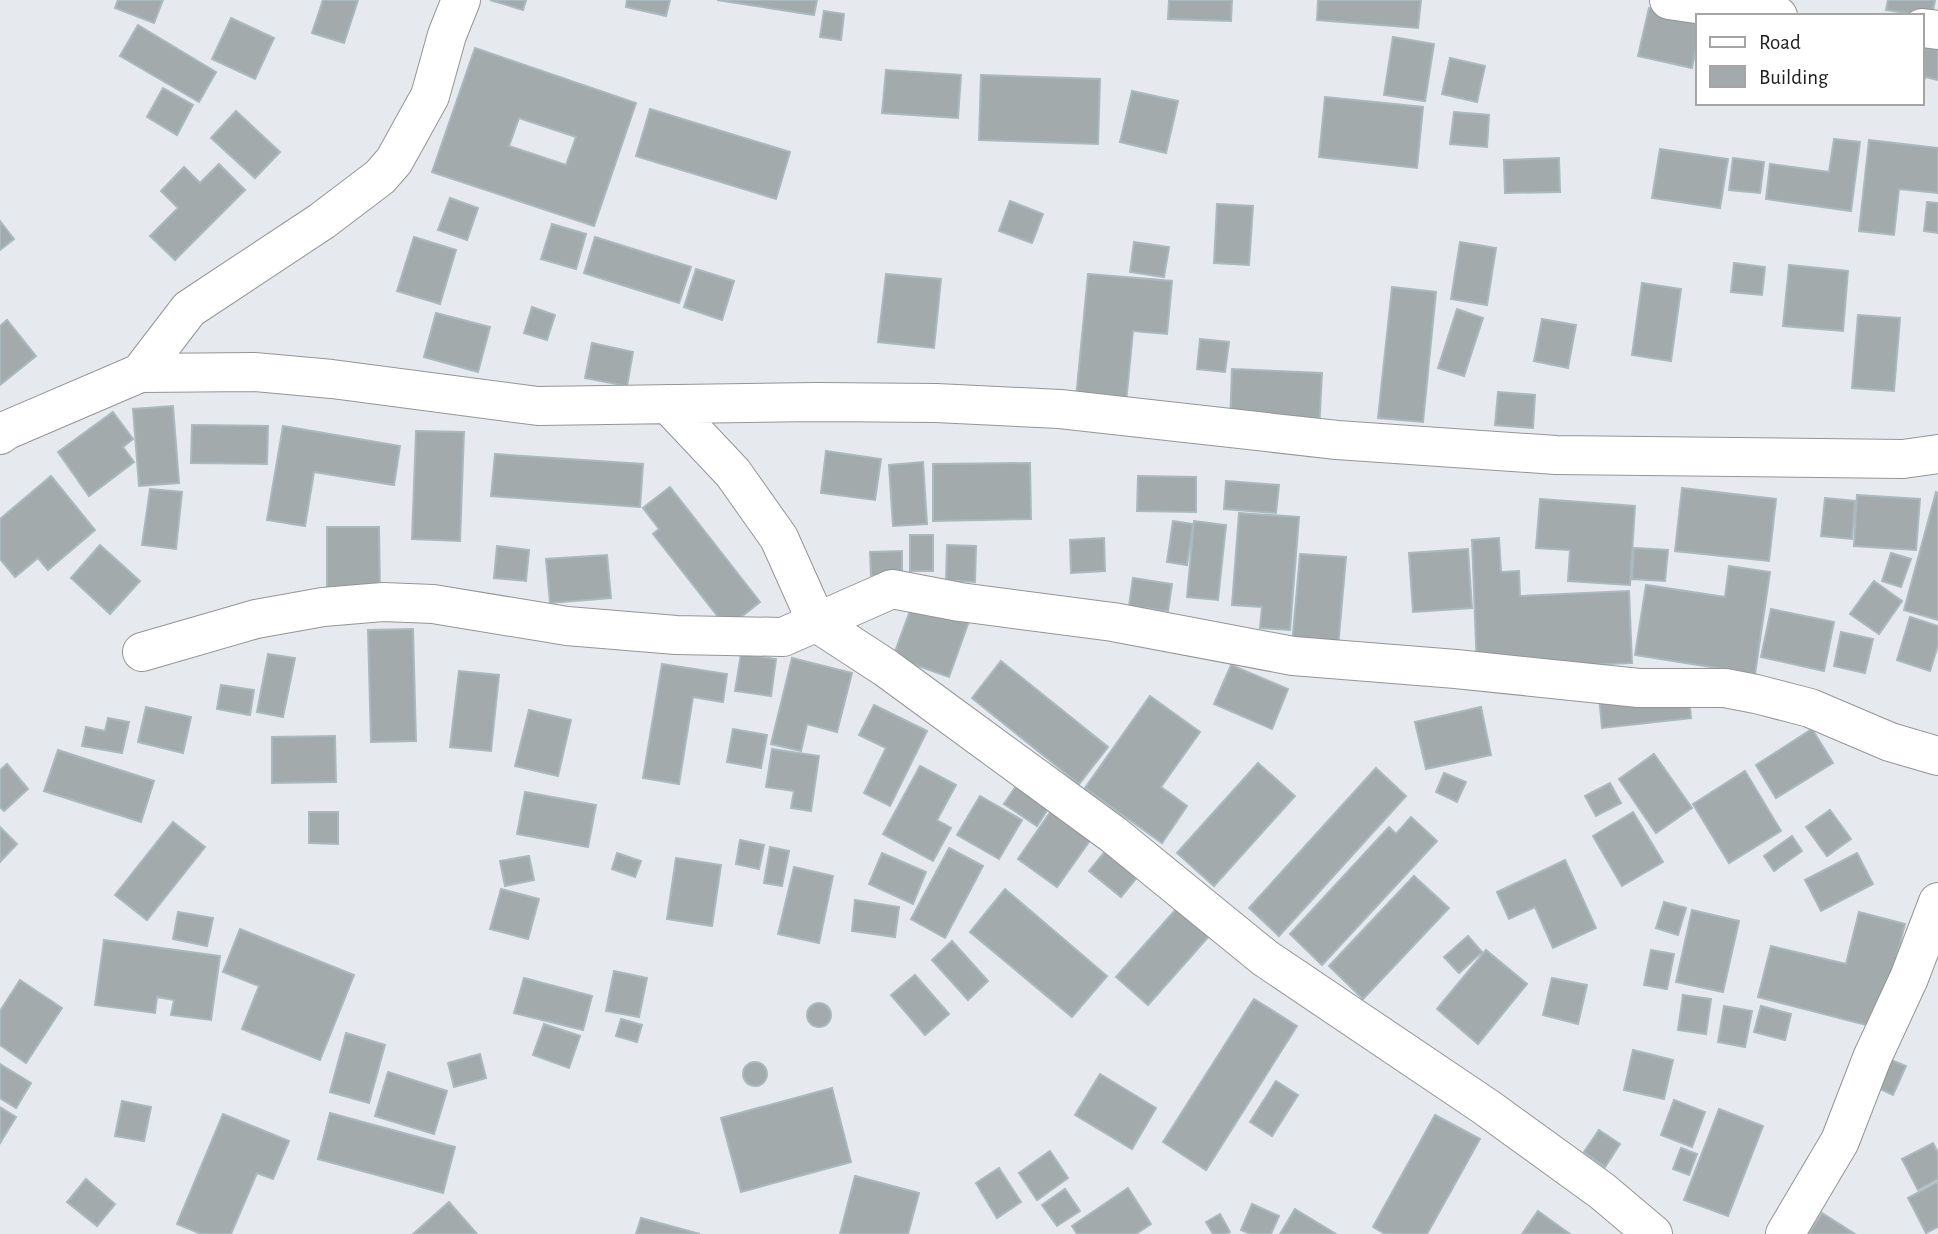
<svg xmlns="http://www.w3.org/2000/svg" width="1938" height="1234" font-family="'Alegreya Sans',sans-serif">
<rect width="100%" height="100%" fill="#e6eaee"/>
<!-- building -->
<path fill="#a2aaac" stroke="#aab9be" stroke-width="2" fill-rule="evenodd" d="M118,0H163L154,23L115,8Z
M323,0H358L344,43L312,33Z
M490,0H526L523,10Z
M627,0H670L666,16L626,7Z
M717,0H817L814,15Z
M1169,0H1232L1231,21L1168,19Z
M1318,0H1421L1418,28L1317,20Z
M1888,0H1935L1932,17L1886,10Z
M1649,8L1698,20V39L1692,68L1638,56Z
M824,11L844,14L841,40L820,37Z
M231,18L274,38L255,79L212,59Z
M138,25L216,72L199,102L120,56Z
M1393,37L1434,44L1425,101L1384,95Z
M1922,37L1938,40V80L1925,77L1922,90Z
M475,48L636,103L594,226L432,172ZM519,118L576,137L566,165L509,146Z
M1450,58L1485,66L1477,102L1442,94Z
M886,70L961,75L958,118L882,113Z
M981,75L1100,79L1098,144L979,140Z
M163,88L193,105L177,135L147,117Z
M1132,91L1178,101L1166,153L1120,142Z
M1325,97L1423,107L1417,168L1319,157Z
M650,109L790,152L776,199L636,156Z
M236,111L280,152L255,178L211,138Z
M1454,112L1489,115L1487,147L1450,144Z
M1834,139L1860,142L1851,211L1766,199L1770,164L1829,172Z
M1869,140L1938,148V193L1899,189L1894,235L1859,231Z
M1660,149L1728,159L1720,208L1652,198Z
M1559,158L1560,192L1505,193L1504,160Z
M1733,158L1764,162L1760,193L1729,190Z
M219,164L245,190L175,260L150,236L178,208L161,191L184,167L200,183Z
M450,198L478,208L467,240L438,230Z
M1010,201L1043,214L1032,243L999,231Z
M1927,202L1938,203V233L1924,231Z
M1217,204L1253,206L1249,265L1214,263Z
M0,221L14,239L0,250Z
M552,224L586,234L576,269L541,259Z
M414,237L456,250L440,304L397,291Z
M595,237L691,267L679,303L584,273Z
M1134,242L1169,247L1164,277L1130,272Z
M1460,242L1496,248L1487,305L1451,299Z
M1734,263L1765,267L1762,295L1731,292Z
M1789,265L1848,271L1843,331L1783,326Z
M696,269L734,281L722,320L684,307Z
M886,274L941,279L934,348L878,342Z
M1088,274L1172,281L1167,334L1133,331L1126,403L1076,398Z
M1642,283L1681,289L1671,361L1632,355Z
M1392,287L1436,292L1423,422L1378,418Z
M532,307L555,315L547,340L524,333Z
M1457,309L1483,318L1464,376L1438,368Z
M436,313L490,327L478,372L424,357Z
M1858,315L1900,318L1894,391L1852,388Z
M1542,319L1576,325L1568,368L1534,361Z
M7,320L36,356L0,385V326Z
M1200,339L1229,342L1225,372L1197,369Z
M592,343L633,352L627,386L585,378Z
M1232,369L1322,373L1319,430L1230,426Z
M1498,392L1535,395L1533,428L1495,425Z
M173,406L179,483L139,486L133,409Z
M113,412L133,439L123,447L134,462L89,496L58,452Z
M192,425L268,426L267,464L191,463Z
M283,426L400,446L394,485L314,472L305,526L267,520Z
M416,431L464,432L460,541L412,539Z
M826,451L881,459L875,500L821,493Z
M495,454L643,464L640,507L491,496Z
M923,462L927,524L893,526L889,465Z
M1030,463L1031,519L933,521V464Z
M51,476L95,530L48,570L38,558L15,577L0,559V519Z
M1138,476L1196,477V512L1137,511Z
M1226,481L1279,485L1276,513L1224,509Z
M670,487L760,602L727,628L653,534L659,529L643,508Z
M1682,488L1776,499L1769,561L1675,551Z
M150,489L182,492L176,549L142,545Z
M1936,492L1938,493V620L1904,610Z
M1857,495L1920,499L1916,550L1854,546Z
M1825,498L1855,501L1852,539L1821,536Z
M1540,499L1635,506L1630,585L1568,581L1570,550L1536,548Z
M1239,513L1299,517L1290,630L1260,628L1262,607L1232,605Z
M1173,521L1193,524L1187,565L1167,562Z
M1194,521L1226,525L1218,600L1187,597Z
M327,527H379L380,593H327Z
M910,535H933V571H910Z
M1104,538L1105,571L1071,573L1070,540Z
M1499,538L1501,572L1519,571L1520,596L1629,591L1632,663L1477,669L1472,540Z
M100,545L140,581L110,614L71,578Z
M947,545L976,546L975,582L946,580Z
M497,546L529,550L526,581L494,578Z
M1634,548L1668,550L1665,581L1632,579Z
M1468,549L1472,608L1413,612L1409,553Z
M902,551V575L871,576L870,552Z
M1891,553L1911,559L1901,587L1882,581Z
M1300,554L1346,557L1338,648L1292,644Z
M607,555L611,598L550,603L546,559Z
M1729,566L1770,572L1755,674L1635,655L1646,585L1725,597Z
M1133,578L1172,584L1168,611L1129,606Z
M1874,581L1902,601L1879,634L1850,614Z
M914,600L969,621L949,677L893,657Z
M1771,609L1834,622L1824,671L1761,657Z
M1910,617L1938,626V645L1930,671L1897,660Z
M413,629L416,741L371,742L368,630Z
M1841,632L1873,639L1865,673L1834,666Z
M268,654L295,658L283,717L257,712Z
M741,654L776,659L771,696L735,691Z
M792,658L852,673L837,732L807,724L801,751L771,744Z
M1001,661L1108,747L1079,784L972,698Z
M662,664L727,674L723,702L693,697L679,784L643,778Z
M1231,665L1288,689L1272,729L1214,704Z
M459,671L499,675L491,751L450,747Z
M221,685L254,690L250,715L217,709Z
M1688,688L1691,718L1602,728L1599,696Z
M1150,696L1200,732L1161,787L1187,806L1162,843L1085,788Z
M874,705L927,731L890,806L864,793L886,748L859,735Z
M146,707L191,717L183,753L138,742Z
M1481,707L1491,755L1426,769L1415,722Z
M529,710L571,720L558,776L515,766Z
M108,718L129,722L122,753L82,746L86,727L105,731Z
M733,729L767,735L761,768L727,762Z
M1812,729L1833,763L1776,798L1756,765Z
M335,736L336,782L272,783V737Z
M772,749L819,756L811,811L791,808L794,791L766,787Z
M58,750L154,781L141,822L44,791Z
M1654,754L1692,808L1656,833L1619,779Z
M1258,763L1295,796L1214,886L1177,853Z
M7,764L28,789L4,811L0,807V770Z
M920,766L956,785L937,820L951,828L933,861L883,834Z
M1376,768L1406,796L1279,936L1249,908Z
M1745,771L1781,831L1729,863L1693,804Z
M1444,773L1466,782L1457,802L1436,792Z
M1020,780L1053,801L1037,826L1004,804Z
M1610,783L1621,803L1596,816L1585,796Z
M525,792L596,805L588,847L517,834Z
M980,796L1022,820L999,859L957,835Z
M1830,810L1851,839L1827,856L1806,827Z
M1051,811L1091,839L1057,887L1018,859Z
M309,812H338V844L309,843Z
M1633,812L1663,862L1622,886L1593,836Z
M1411,817L1437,841L1322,965L1290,934L1389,827L1396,834Z
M173,822L205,847L147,920L115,895Z
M0,827L17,844L0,862Z
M1792,836L1802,851L1774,871L1764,856Z
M740,840L764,845L759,869L736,864Z
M770,847L789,851L782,886L764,883Z
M949,848L983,866L945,938L911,919Z
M1107,849L1139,875L1121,897L1089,871Z
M617,853L641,861L635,877L612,869Z
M882,853L926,872L913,904L869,884Z
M1857,853L1873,884L1821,911L1805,880Z
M529,856L534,880L505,886L500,861Z
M676,858L721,865L712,926L667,919Z
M1565,860L1596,928L1553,948L1535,907L1509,919L1497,892Z
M794,867L833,876L819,943L778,934Z
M1414,876L1449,908L1363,999L1329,966Z
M501,889L539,899L528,939L490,929Z
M1005,889L1107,976L1072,1017L970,932Z
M855,900L899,907L895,937L852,931Z
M1664,902L1686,908L1678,935L1656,928Z
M1178,907L1210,935L1148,1005L1116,977Z
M1692,910L1739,921L1723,992L1676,982Z
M178,912L213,918L207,946L173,939Z
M1859,912L1905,924L1878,1028L1758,997L1771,946L1846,964Z
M240,929L354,975L320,1060L242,1029L259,986L223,972Z
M1468,936L1482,952L1459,973L1444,957Z
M104,940L220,956L211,1020L171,1015L174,1000L157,997L155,1013L95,1005Z
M952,941L988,981L968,1000L932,960Z
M1486,950L1527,984L1478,1044L1437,1009Z
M1651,950L1674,954L1667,989L1644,985Z
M614,971L647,978L639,1017L606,1011Z
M915,975L949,1014L925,1035L891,995Z
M524,978L592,996L583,1030L514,1013Z
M1552,978L1587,985L1578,1024L1543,1015Z
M20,980L62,1008L26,1063L0,1045V1011Z
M1683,995L1711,999L1706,1034L1678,1030Z
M1254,999L1297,1026L1206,1170L1163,1142Z
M807 1015a12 12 0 1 1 24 0a12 12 0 1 1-24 0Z
M1724,1006L1752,1011L1745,1047L1718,1042Z
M1761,1006L1791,1014L1785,1040L1754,1032Z
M621,1019L642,1025L637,1042L616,1036Z
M544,1024L580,1036L569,1068L533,1055Z
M346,1033L385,1045L369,1103L330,1092Z
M1633,1050L1673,1060L1664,1099L1624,1090Z
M480,1054L486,1078L454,1087L448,1063Z
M1881,1056L1906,1066L1893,1095L1869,1084Z
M743 1074a12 12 0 1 1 24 0a12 12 0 1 1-24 0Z
M0,1064L31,1083L16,1108L0,1098Z
M388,1072L447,1091L434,1134L375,1116Z
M1100,1074L1156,1108L1132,1149L1075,1115Z
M1276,1081L1298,1095L1272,1136L1250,1122Z
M832,1088L851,1162L741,1192L721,1118Z
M1674,1100L1705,1112L1692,1147L1661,1135Z
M122,1101L151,1107L144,1141L115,1136Z
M0,1107L16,1117L0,1143Z
M1719,1109L1763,1126L1728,1216L1684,1200Z
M330,1113L455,1147L443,1193L318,1159Z
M223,1114L289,1141L273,1179L257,1173L231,1234H201L177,1224Z
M1435,1115L1480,1139L1427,1234H1385L1373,1227Z
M1599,1130L1620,1144L1605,1167L1584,1152Z
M1933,1143L1938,1153V1179L1918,1190L1902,1159Z
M1681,1148L1697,1154L1689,1175L1673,1169Z
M1050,1151L1068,1178L1037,1200L1019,1173Z
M999,1168L1021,1202L997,1218L976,1183Z
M855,1176L919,1193L908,1234H840Z
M86,1179L115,1204L97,1226L67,1202Z
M1938,1182V1227L1926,1233L1908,1198Z
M1128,1188L1151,1224L1136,1234H1077L1072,1226Z
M1065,1189L1080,1211L1057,1226L1042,1205Z
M449,1202L477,1234H413Z
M1252,1204L1279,1216L1271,1234H1250L1241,1230Z
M1295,1209L1336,1234H1280Z
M1538,1211L1570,1234H1522Z
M1822,1213L1855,1234H1809Z
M1220,1214L1230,1232L1226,1234H1213L1206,1222Z
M641,1218L700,1234H636Z"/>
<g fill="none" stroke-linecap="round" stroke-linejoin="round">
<!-- minor casing -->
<g stroke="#959595" stroke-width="40">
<path id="minor" d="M1669,0L1778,16
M1922,28L1938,30
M140,373L254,372L332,379L538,406L817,402L936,403L1060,409L1337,440L1556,455L1903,459L1938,454
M668,404L733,473L779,538L817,623L886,668L1114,835L1265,958L1486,1107L1602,1191L1653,1234
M0,435L7,430L140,373L189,309L322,221L380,177L394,161L430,96L447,35L461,0
M142,652L256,619L323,607L383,602L433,604L567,626L676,635L783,637L892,589L960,602L1113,622L1293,656L1456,669L1639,688H1725L1756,694L1810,708L1890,742L1938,756
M1785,1234L1840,1141L1872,1058L1909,978L1938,902"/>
</g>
<!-- minor -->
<use href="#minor" stroke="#fff" stroke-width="38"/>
</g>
<!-- legend -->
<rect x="1696" y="14" width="228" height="91" fill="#ffffff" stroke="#a5a5a5" stroke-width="2"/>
<rect x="1710" y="37" width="35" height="10" fill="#ffffff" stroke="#a5a5a5" stroke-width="2"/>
<text x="1759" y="49" font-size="21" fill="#1e1e1e">Road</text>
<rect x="1710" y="66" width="35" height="21" fill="#a2aaac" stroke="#a5a5a5" stroke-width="2"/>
<text x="1759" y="84" font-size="21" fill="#1e1e1e">Building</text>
</svg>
